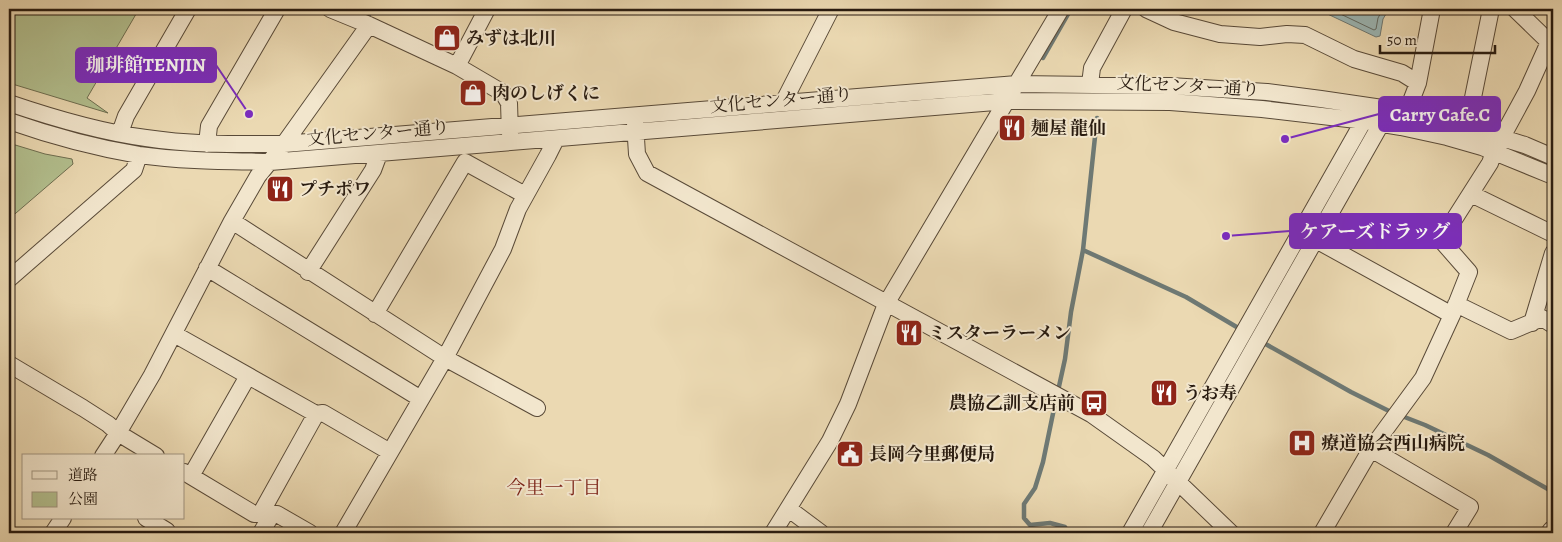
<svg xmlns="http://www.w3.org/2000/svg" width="1562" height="542" font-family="Alegreya,'Noto Serif JP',serif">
<rect width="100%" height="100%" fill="#ebd9b2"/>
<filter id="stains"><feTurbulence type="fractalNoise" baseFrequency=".004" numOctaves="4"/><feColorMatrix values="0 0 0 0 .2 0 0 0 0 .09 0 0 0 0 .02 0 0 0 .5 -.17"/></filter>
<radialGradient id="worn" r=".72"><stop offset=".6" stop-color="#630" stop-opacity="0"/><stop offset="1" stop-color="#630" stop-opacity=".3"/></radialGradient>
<!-- green -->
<path fill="#b3c08f" stroke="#6e6e50" d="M9,9H139L87,98L108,113L9,83Z
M12,144L45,154L72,159L73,164L9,219V150Z"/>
<!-- water -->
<path fill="#9cb8b7" stroke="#6e7974" d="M1317,9H1389L1383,19L1380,36L1376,37Z"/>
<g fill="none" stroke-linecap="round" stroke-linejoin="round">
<!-- shore -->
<path stroke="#626a64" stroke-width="1" d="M1330,9L1374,30L1376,29L1378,18L1383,9"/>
<!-- stream -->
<path stroke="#6e7974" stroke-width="4.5" d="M365,20L373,9
M1043,58L1071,9
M1083,250L1186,297L1240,329
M1262,342L1351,392L1389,411L1425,425L1488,455L1553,492
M1058,391L1065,359L1071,312L1083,250L1097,118
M1056,399L1043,462L1035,488L1024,504V518L1030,525L1050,523L1065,527L1068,533"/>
<!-- minor casing -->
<g stroke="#594a38" stroke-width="18">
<path id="minor" d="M330,9L369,25L457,66L503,93L509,103L510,134
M1146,9L1174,22L1220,34L1260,37L1287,34L1305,35L1354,59L1402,73L1418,83
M457,66L487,9
M1090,84L1092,68L1124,9
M9,103C53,118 100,132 146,138C192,145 238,144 284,144L1017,84L1170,86L1267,92L1321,99L1389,109L1467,127L1525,145L1553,157
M783,103L831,9
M9,121C49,135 97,148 139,155C182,161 226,161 270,162L1007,101L1170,102L1262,109L1365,121L1401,127L1447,137L1482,147L1553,176
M1403,122L1418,83L1432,9
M635,123L637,154L647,173L1091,414L1153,458L1231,533
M1467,127L1491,9
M120,133L126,116L188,9
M207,144L209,126L277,9
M1471,194L1553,234
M232,221L445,358L537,408
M1307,235L1452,315
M207,268L421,399
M308,272L373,170L379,154
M9,279L134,170L139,155
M1456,304L1511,331L1542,318L1553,325
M375,314L465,162L525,195
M1532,323L1553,253
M174,334L316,414L323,413L390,452
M9,364L83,408L108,424L118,433L156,456
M1371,449L1470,507L1454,533
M103,456L118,433L152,375L232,221L258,176L284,144L369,25
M184,472L254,514H277L310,533
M191,476L248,376
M789,509L821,533
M261,513L316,414
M146,518L167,531L166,533
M53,533L63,518
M261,533L272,514
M343,533L445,358L503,249L518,209L548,155L556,139
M773,533L830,441L848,404L886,304L1061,9
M1130,533L1368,113
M1149,533L1386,115
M1322,533L1371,449L1423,378L1452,315L1469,272L1441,240L1490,163L1494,152L1527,91L1549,42L1515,9
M1549,533L1551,530L1553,531"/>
</g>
<!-- minor -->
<use href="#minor" stroke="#f2e6cd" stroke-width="16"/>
</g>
<!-- icons -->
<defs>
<g id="shop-square" transform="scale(1.4375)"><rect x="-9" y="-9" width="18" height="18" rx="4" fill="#8f2418" stroke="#f2e6cd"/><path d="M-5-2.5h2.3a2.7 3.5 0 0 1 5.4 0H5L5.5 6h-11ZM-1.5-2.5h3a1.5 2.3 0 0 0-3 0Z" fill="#fff"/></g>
<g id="restaurant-square" transform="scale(1.4375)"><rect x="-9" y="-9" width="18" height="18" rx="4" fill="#8f2418" stroke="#f2e6cd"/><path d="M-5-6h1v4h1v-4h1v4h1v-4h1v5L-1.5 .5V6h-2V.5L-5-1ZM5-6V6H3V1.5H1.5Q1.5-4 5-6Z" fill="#fff"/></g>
<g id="bus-square" transform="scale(1.4375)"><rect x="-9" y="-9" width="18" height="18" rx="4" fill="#8f2418" stroke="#f2e6cd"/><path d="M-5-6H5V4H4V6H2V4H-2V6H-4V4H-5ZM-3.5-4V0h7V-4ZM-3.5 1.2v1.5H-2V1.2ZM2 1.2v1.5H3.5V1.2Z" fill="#fff"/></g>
<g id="hospital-square" transform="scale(1.4375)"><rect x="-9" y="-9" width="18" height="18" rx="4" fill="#8f2418" stroke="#f2e6cd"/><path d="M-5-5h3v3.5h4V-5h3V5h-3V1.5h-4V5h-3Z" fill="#fff"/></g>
<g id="civic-square" transform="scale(1.4375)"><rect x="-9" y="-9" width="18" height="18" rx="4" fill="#8f2418" stroke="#f2e6cd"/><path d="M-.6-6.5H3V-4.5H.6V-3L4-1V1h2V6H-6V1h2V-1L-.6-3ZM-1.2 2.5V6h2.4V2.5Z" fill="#fff"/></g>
</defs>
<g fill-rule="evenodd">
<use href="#shop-square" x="447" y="38"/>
<use href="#shop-square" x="473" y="93"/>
<use href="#restaurant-square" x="1012" y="128"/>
<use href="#restaurant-square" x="280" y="189"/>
<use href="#restaurant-square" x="909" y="333"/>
<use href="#restaurant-square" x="1164" y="393"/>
<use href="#bus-square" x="1094" y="403"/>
<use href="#hospital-square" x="1302" y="443"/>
<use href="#civic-square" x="850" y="454"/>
</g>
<g text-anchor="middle" stroke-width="4" stroke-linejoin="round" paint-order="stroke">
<!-- poi labels -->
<g font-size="18" font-weight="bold" fill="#281b10" stroke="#f2e6cd" text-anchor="start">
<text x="466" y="44">みずは北川</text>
<text x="492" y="99">肉のしげくに</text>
<text x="1031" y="134">麺屋 龍仙</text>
<text x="299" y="195">プチポワ</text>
<text x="928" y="339">ミスターラーメン</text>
<text x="1183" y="399">うお寿</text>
<text x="1075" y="409" text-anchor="end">農協乙訓支店前</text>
<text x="1321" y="449">療道協会西山病院</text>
<text x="869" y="460">長岡今里郵便局</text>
</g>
<!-- street labels -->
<g font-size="18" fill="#281b10" stroke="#f2e6cd">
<text transform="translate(1188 86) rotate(3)" y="6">文化センター通り</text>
<text transform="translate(781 100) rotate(-5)" y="6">文化センター通り</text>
<text transform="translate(378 133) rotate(-5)" y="6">文化センター通り</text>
</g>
<!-- neighbourhood labels -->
<g font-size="19" fill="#7a1f14" stroke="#f2e6cd">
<text x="554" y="494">今里一丁目</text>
</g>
</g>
<!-- callouts -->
<path fill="none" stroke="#7b2cbf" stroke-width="2" d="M249 114L216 65M1285 139L1379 114M1226 236L1290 231"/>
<g fill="#7b2cbf" stroke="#f2e6cd" stroke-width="2">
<circle cx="249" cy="114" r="5"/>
<circle cx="1285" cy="139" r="5"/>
<circle cx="1226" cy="236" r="5"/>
</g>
<g fill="#7b2cbf" stroke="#7b2cbf" stroke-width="2">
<rect x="76" y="48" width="140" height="34" rx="5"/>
<rect x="1379" y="97" width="121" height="34" rx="5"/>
<rect x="1290" y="214" width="171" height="34" rx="5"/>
</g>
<g font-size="19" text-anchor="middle" font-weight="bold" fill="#fff">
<text x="146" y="71">珈琲館TENJIN</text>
<text x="1440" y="121">Carry Cafe.C</text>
<text x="1375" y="238">ケアーズドラッグ</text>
</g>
<!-- margin -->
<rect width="1562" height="542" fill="none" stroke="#ebd9b2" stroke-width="30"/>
<rect x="10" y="10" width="1542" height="522" fill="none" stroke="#281b10" stroke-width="2.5"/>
<rect x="15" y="15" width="1532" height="512" fill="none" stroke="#281b10"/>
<!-- legend -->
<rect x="22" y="454" width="162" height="65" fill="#f2e6cd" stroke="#a19581"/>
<rect x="32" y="471" width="25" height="8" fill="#f2e6cd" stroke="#a19581"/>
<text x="68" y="480" font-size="15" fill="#281b10">道路</text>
<rect x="32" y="492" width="25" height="15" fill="#b3c08f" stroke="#a19581"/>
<text x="68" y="504" font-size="15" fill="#281b10">公園</text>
<!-- scale -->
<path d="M1380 45v8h115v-8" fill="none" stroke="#281b10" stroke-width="2.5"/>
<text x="1387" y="45" font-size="15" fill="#281b10" stroke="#f2e6cd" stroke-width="4" paint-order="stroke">50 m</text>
<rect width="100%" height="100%" filter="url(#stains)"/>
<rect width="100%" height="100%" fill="url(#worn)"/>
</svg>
